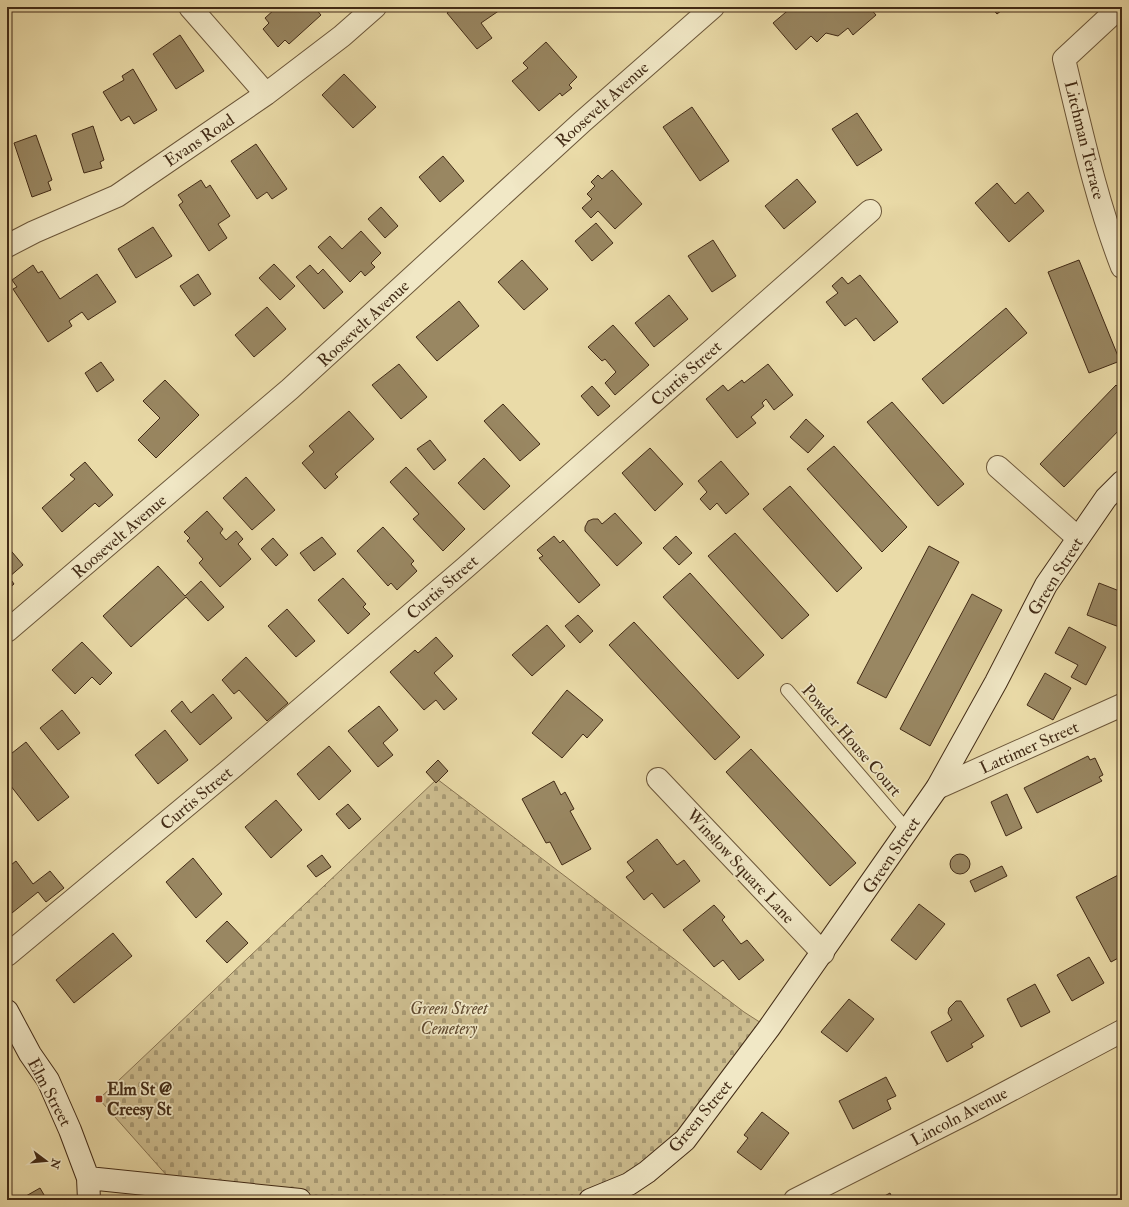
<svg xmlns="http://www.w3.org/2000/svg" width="1129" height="1207" font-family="'IM FELL Double Pica',serif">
<defs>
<pattern id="cemetery-stones" width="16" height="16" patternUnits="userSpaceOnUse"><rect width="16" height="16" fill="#cdbd8f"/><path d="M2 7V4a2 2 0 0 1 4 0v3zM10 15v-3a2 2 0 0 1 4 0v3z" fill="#a89a74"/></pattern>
</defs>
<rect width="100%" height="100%" fill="#eadba8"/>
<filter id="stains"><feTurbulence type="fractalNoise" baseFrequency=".005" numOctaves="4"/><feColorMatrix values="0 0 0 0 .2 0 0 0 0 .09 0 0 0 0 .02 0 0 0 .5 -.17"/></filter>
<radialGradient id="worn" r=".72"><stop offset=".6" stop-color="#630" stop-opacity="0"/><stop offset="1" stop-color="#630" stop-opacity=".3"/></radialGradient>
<!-- cemetery -->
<path fill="url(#cemetery-stones)" stroke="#887452" d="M437,779L744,1012L769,1028L661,1161L585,1200H310L177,1187L99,1099Z"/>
<!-- building -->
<path fill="#998762" stroke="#422b16" d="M273,7H314L321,15L289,44L285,40L278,47L263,29L269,23L265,18L275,9Z
M455,7H498L500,10L481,23L492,38L477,49L447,13Z
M792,7H869L876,15L853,35L848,28L838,36L826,33L817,42L811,36L796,50L773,23Z
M991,7H1006L997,14Z
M180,35L204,71L176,89L153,54Z
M546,42L577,77L569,85L572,88L562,96L560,93L539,111L512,81L528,68L523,63Z
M133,69L157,110L134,124L129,116L121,121L103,92L124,80L122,76Z
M344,74L376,107L353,128L322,95Z
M692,107L729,161L700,181L663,127Z
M857,113L882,150L857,166L832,129Z
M93,126L104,160L100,162L102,168L84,173L72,134Z
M36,135L52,180L48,182L51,190L32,197L14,143Z
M256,144L287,189L272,199L267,192L257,199L231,161Z
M443,156L464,181L440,202L419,177Z
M612,170L642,204L615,229L598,211L591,218L582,208L592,199L587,194L595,186L591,182L598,175L602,179Z
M797,179L816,202L784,229L765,206Z
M201,180L206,188L210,185L230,216L218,224L227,238L209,251L179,205L183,202L178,195Z
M997,183L1015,204L1028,192L1044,211L1009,242L975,203Z
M381,207L398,226L385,238L368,219Z
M596,223L613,243L592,261L575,241Z
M153,227L172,256L136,278L118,249Z
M361,231L381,253L371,263L375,267L365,276L361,271L350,282L318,247L330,236L342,249Z
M713,240L736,276L712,292L688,256Z
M522,260L548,289L524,310L498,282Z
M1079,260L1120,361L1089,373L1048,272Z
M274,264L295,286L280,300L259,278Z
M33,265L38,273L42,271L60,299L97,274L116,302L88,320L82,312L69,321L72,326L48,342L13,289L17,287L12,280Z
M310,265L318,274L323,269L343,292L324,309L296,277Z
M198,274L211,294L194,306L180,286Z
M860,275L898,322L874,341L856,318L845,326L826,302L838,293L832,286L842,277L848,284Z
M669,295L688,319L654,347L635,323Z
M459,301L479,326L437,361L416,337Z
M267,307L286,329L254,357L235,335Z
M1006,308L1027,333L943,404L922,379Z
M613,325L649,365L615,395L605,383L616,372L605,359L602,361L588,347Z
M101,362L114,380L97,392L85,373Z
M399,364L427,397L401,419L372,385Z
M768,364L793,395L774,410L766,399L762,403L764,406L751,417L756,423L737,438L706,399L723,385L728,391L742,380L744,383Z
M165,380L199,415L156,458L138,440L160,418L143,401Z
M1116,385L1122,391V427L1064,487L1040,464Z
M592,386L610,406L598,416L581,396Z
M892,402L964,484L938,506L867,422Z
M503,404L540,444L520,461L484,421Z
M349,411L374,439L335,474L338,477L325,489L302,463L314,452L309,446Z
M806,419L824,436L808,453L790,437Z
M430,440L446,460L434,470L417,449Z
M834,446L907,527L882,552L807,469Z
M650,448L683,484L655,511L622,473Z
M484,458L510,486L484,510L458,483Z
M721,461L749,494L726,514L717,503L710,510L700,499L707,492L698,481Z
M85,462L113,495L99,507L95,503L62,532L42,508L75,479L70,475Z
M406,467L465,529L443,551L413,519L419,514L390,482Z
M246,477L275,510L252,530L223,498Z
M790,486L862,568L837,592L763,509Z
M207,511L223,529L220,533L226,540L236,531L243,539L238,544L251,559L220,587L199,563L203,559L187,541L190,538L184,532Z
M615,513L642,543L617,566L585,531V527L588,521L593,519H598L602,524Z
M383,527L414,561L411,564L417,571L397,590L391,583L388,586L357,551Z
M735,533L809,615L782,639L708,556Z
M554,536L560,543L563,540L600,585L579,603L539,558L543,556L537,550Z
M676,536L692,553L679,565L663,548Z
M322,537L336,554L314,571L300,553Z
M273,538L288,555L276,566L261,549Z
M7,546L23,565L9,577L14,584L7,590Z
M929,546L959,562L886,698L857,683Z
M158,566L185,596L201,581L224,607L208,621L186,597L131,647L103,616Z
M690,573L764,655L738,679L663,597Z
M343,578L366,604L363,607L370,614L348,634L318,600Z
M1099,583L1122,592V628L1087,615Z
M972,594L1002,610L930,746L900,729Z
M287,609L315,641L296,657L268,626Z
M578,615L593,631L580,643L565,626Z
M634,622L740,737L715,760L609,645Z
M547,625L565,646L532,676L512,655Z
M1069,627L1106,647L1086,685L1071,677L1078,665L1055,653Z
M436,637L453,656L434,673L457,699L444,710L436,700L424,710L390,672L415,650L418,653Z
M82,642L112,673L100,685L92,677L75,694L52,670Z
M246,657L288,703L267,721L239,690L234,694L222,680Z
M1045,673L1071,688L1053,720L1027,705Z
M567,690L603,720L587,738L583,734L562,758L532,733Z
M213,694L232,718L200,745L171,711L182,701L191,713Z
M379,706L398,730L383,743L393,755L378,767L348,731Z
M62,710L80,733L58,750L40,728Z
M165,730L188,760L158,784L135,755Z
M26,742L69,797L38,821L7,781V757Z
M329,746L351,771L319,800L297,774Z
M751,749L856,863L830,886L726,772Z
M1088,756L1090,760L1095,758L1103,775L1099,777L1102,781L1037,813L1024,788Z
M438,760L448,771L436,783L426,772Z
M554,781L561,795L565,792L574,809L570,811L591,849L562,865L550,842L546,843L522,799Z
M1007,794L1022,828L1006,836L991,802Z
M276,800L302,830L271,858L245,827Z
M348,804L361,819L349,829L336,814Z
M657,839L677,865L684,860L700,881L664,908L652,893L644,900L626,877L634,871L627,862Z
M950 864a10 10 0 1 1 20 0a10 10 0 1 1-20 0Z
M322,855L331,867L316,877L307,866Z
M193,858L222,894L196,918L166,882Z
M16,861L33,884L50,871L64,888L46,902L38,892L7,917V868Z
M1002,866L1007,876L975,892L970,881Z
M1122,873V956L1111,962L1076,897Z
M919,904L945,924L916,960L891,940Z
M714,905L725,917L722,920L741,944L747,940L764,960L739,980L723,960L714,967L683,930Z
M227,921L248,943L227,963L206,941Z
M113,933L132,956L74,1003L56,980Z
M1089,957L1104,983L1072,1001L1057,975Z
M1035,984L1050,1012L1021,1027L1007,999Z
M849,999L874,1019L847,1052L821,1032Z
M956,1001H961L984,1036L971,1044L973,1047L947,1062L931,1032L952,1020L948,1013L949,1008Z
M886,1077L896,1096L887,1100L891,1109L853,1129L839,1101Z
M762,1112L789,1133L761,1170L737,1152L748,1138L744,1135Z
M40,1188L47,1200H19Z
M890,1193L893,1200H877Z"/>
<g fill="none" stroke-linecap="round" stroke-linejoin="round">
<!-- lane casing -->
<g stroke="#6c573a" stroke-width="14">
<path id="lane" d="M787,690L908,831"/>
</g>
<!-- street casing -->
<g stroke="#6c573a" stroke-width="24">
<path id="street" d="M190,7L266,94
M1120,7L1064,59C1081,129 1096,200 1122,267
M7,246L34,232L117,196L266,94L342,36L375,7
M998,467L1078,538
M7,631L290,389L582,122L713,7
M658,779L823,953
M937,788L1122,705
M7,955L233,767L466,567L870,211
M795,1200L973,1110L1122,1031"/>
</g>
<!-- secondary casing -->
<g stroke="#422b16" stroke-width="24">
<path id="secondary" d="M7,1011L30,1054L48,1080L70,1130L88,1178L89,1200
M88,1178L300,1200
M590,1200L629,1184L647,1172L685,1140L769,1028L937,788L996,682L1046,585L1106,498L1122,482"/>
</g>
<!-- lane -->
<use href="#lane" stroke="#f1e8c6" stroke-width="12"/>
<!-- street -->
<use href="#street" stroke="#f1e8c6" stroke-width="22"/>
<!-- secondary -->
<use href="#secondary" stroke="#f1e8c6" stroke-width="22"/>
</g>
<!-- markers -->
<rect fill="#8f2418" stroke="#f1e8c6" stroke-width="1.5" x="95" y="1095" width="8" height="8" rx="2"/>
<g text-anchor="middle" stroke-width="3.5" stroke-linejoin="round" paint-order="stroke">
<!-- street labels -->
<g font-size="17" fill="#422b16" stroke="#f1e8c6">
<text transform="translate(602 104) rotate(-42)" y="6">Roosevelt Avenue</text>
<text transform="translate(199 140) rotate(-34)" y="6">Evans Road</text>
<text transform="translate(1085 140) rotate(76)" y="6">Litchman Terrace</text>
<text transform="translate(363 323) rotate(-43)" y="6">Roosevelt Avenue</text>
<text transform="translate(686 373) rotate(-42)" y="6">Curtis Street</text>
<text transform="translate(119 536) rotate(-41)" y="6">Roosevelt Avenue</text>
<text transform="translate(1055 576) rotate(-58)" y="6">Green Street</text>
<text transform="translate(442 587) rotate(-41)" y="6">Curtis Street</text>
<text transform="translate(852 740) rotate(49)" y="6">Powder House Court</text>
<text transform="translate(1029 747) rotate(-24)" y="6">Lattimer Street</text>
<text transform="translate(196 798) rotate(-40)" y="6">Curtis Street</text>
<text transform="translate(891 855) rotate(-56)" y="6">Green Street</text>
<text transform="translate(741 866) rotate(47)" y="6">Winslow Square Lane</text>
<text transform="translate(50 1092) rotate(62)" y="6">Elm Street</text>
<text transform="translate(700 1116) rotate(-50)" y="6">Green Street</text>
<text transform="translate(959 1116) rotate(-28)" y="6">Lincoln Avenue</text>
</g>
<!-- park labels -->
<g font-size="17" font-style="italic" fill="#5e482e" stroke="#f1e8c6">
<text x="449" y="1014">Green Street<tspan x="449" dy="20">Cemetery</tspan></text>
</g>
<!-- poi labels -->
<g font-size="17" font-weight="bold" fill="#422b16" stroke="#f1e8c6" text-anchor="start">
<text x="107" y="1095">Elm St @<tspan x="107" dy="20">Creesy St</tspan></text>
</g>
</g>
<!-- margin -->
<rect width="1129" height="1207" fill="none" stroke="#eadba8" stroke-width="24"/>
<rect x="8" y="8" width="1113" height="1191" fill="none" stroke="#422b16" stroke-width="2"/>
<rect x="12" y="12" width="1105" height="1183" fill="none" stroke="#422b16"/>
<!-- north arrow -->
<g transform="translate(46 1161) rotate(106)" stroke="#f1e8c6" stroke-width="3" paint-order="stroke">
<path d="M0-3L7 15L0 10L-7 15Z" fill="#422b16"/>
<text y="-6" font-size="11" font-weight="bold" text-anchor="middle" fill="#422b16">N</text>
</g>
<rect width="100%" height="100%" filter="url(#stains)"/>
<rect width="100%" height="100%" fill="url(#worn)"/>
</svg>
